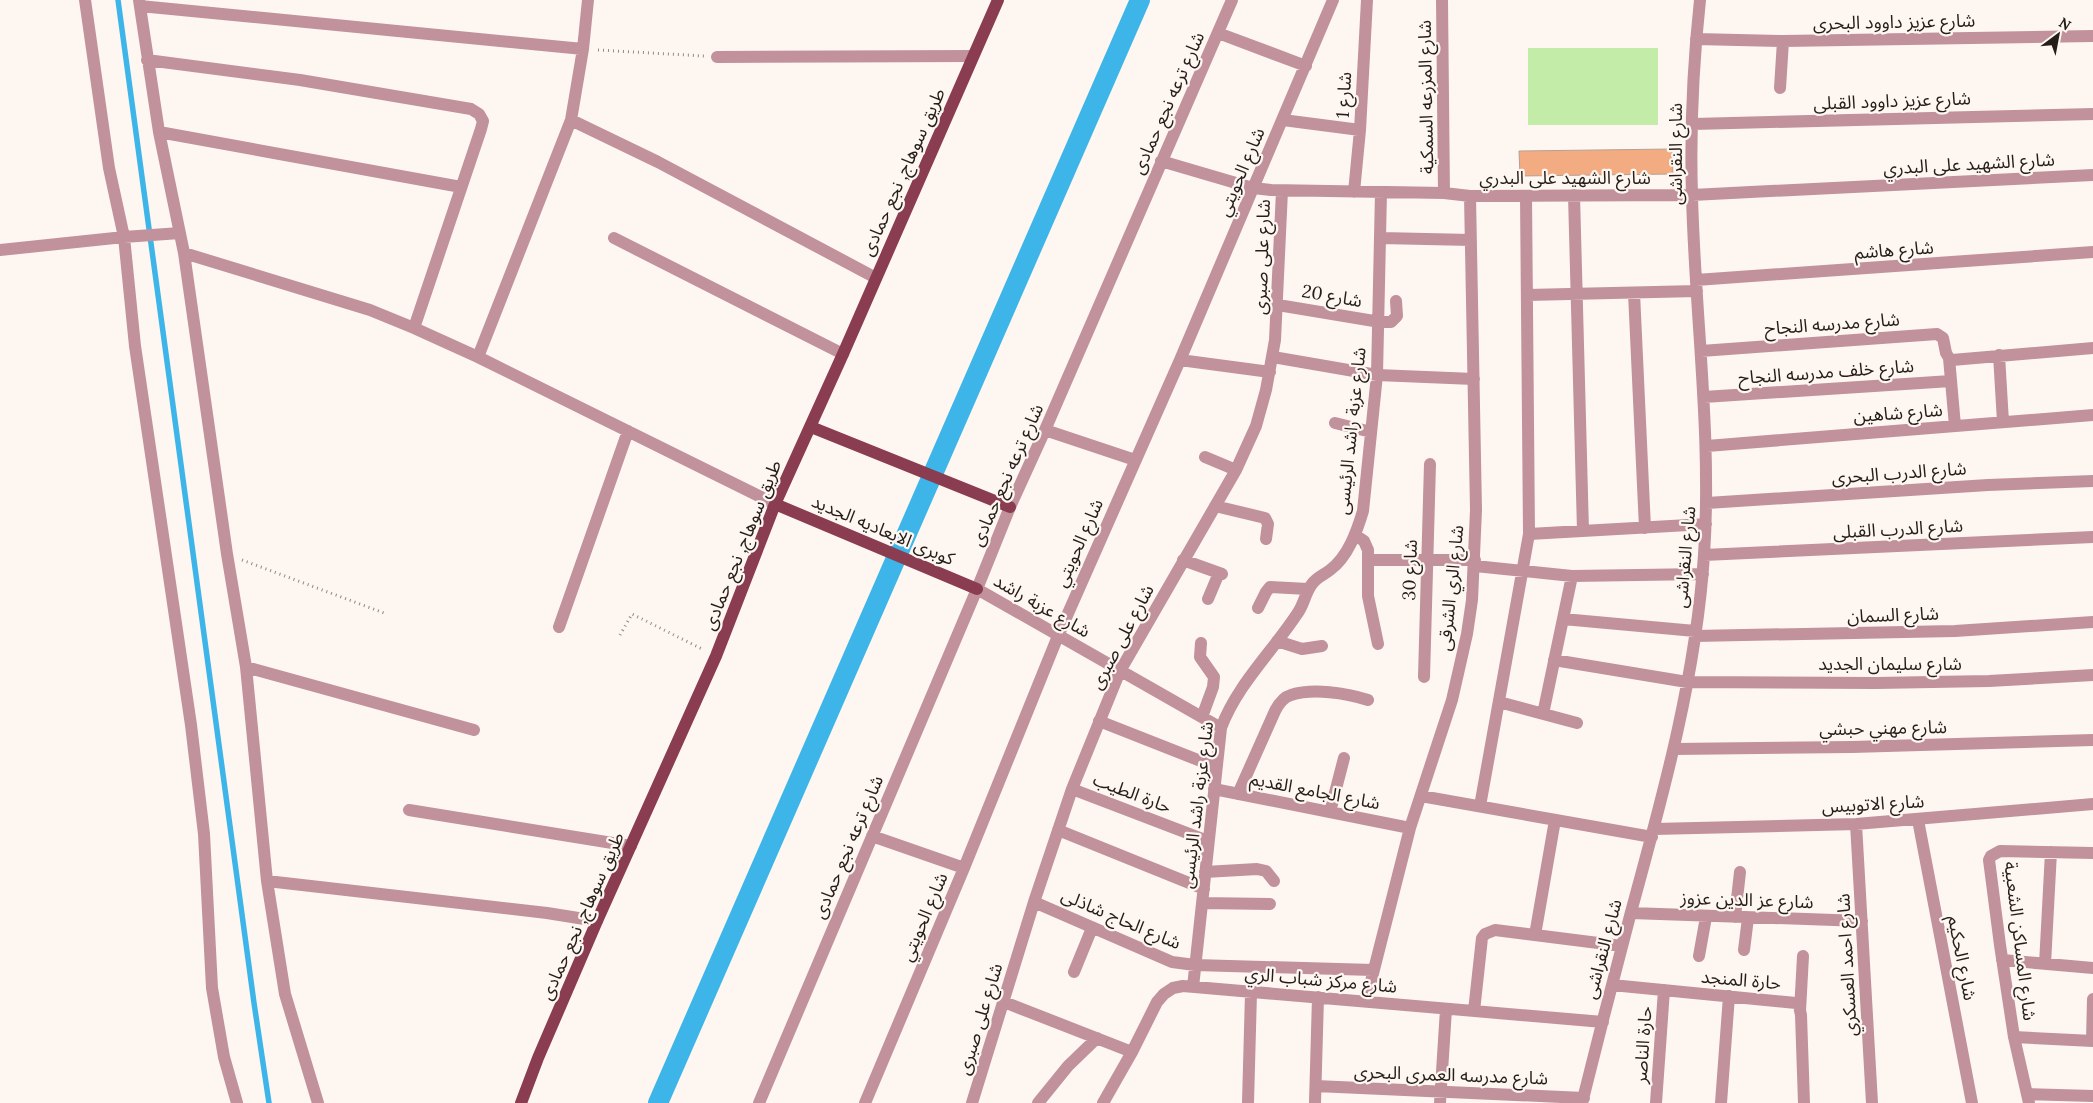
<svg xmlns="http://www.w3.org/2000/svg" width="2093" height="1103" font-family="Lora,'Noto Sans Arabic',serif">
<rect width="100%" height="100%" fill="#fef6f1"/>
<!-- green -->
<path fill="#c4eca9" d="M1528,48H1658V125H1528Z"/>
<g fill="none" stroke-linecap="round" stroke-linejoin="round">
<!-- stream -->
<path stroke="#3db5e9" stroke-width="5.5" d="M118,0L254,1003L269,1103"/>
<!-- canal -->
<path stroke="#3db5e9" stroke-width="20" d="M658,1103L1140,0"/>
</g>
<!-- building -->
<path fill="#f3ac81" stroke="#b4a195" d="M1672,149L1673,174L1520,176L1519,151Z"/>
<g fill="none" stroke-linecap="round" stroke-linejoin="round">
<!-- path -->
<path stroke="#918a85" stroke-width="3" stroke-dasharray="1 4" stroke-linecap="butt" d="M598,50L704,56
M242,560L384,613
M620,635L632,614L702,649"/>
<!-- minor -->
<path stroke="#c1929b" stroke-width="12" d="M85,0L109,168L124,237L135,346L191,725L204,834L212,988L224,1057L237,1103
M139,0L159,132L184,253L227,554L246,667L267,881L285,994L318,1103
M1442,0L1444,193
M140,6L583,49
M1218,33L1306,66
M1696,39L1783,41L2093,36
M717,57L973,56
M147,60L300,80L471,109L479,114L483,121L481,129L414,328
M1780,88L1783,41
M571,120L658,162L876,278
M1283,120L1360,130
M1693,124L2093,114
M159,132L461,187
M1161,161L1253,188L1271,190L1444,193L1470,196L1692,195L2093,175
M1354,192L1360,130L1367,0
M1574,195L1583,531
M614,238L843,354
M1381,238L1471,240
M0,250L124,237L180,233
M184,253L370,310L414,328L478,357L775,504
M1696,280L2093,252
M1634,293L1645,528
M1527,295L1697,291
M1278,305L1380,322H1391L1397,316L1396,301
M1701,351L1937,334L1943,338L1946,353L1949,358L1955,426
M1999,355L2003,422
M478,357L571,120L583,49L588,0
M1273,357L1377,375L1474,379
M1949,358L1952,360L2093,348
M1180,360L1270,372
M1704,397L1951,381
M1335,423L1371,432
M1045,430L1135,460
M1707,446L2093,415
M1205,457L1236,470
M1707,503L1988,485L2093,481
M1215,506L1265,518L1268,524L1266,539
M1529,534L1706,524
M1355,535L1364,541L1368,550V596L1378,644
M1704,555L2093,537
M1183,560L1222,574
M1369,560H1475
M1475,566L1572,576L1703,574
M977,589L1221,728
M1208,599L1219,573
M1258,608L1266,592L1270,587L1308,589
M1563,619L1695,631
M559,627L628,431
M1695,636L1955,631L2093,622
M1277,641L1302,649L1322,646
M1201,643L1200,657L1214,677L1213,687L1202,717
M1554,660L1687,682L1876,683L1989,681L2093,675
M246,667L474,730
M1424,677L1430,464
M1499,702L1577,723
M1543,714L1572,576
M1099,721L1216,767
M1674,749L1852,747L2093,740
M1072,789L1208,841
M1214,789L1410,828
M1238,794L1275,711C1278,705 1284,697 1291,695C1313,688 1346,693 1368,700
M1421,796L1652,837
M1480,806L1529,534L1526,196
M409,810L631,846
M1330,812L1344,758
M1918,820L1972,1103
M1856,824L1872,1103
M1654,829L1856,824L2093,804
M1058,830L1204,889
M872,836L964,868
M1205,872L1257,869L1266,871L1274,881
M267,881L547,913L597,921
M1034,902L1172,962L1195,965L1373,970
M1202,903L1270,904
M1631,913L1862,921
M1735,917L1740,872
M1535,935L1555,820
M1744,950L1748,918
M1699,956L1706,917
M2002,960L2093,968
M2045,964L2051,852
M1074,972L1092,928
M1612,985L1796,1003L1799,1006L1801,1015L1804,1103
M1193,987L1221,728C1237,685 1272,652 1297,614C1304,605 1305,593 1312,584C1317,577 1324,575 1330,570C1348,557 1357,531 1363,511L1377,375L1381,192
M1366,1001L1410,828L1452,700L1467,634L1472,600L1476,510L1470,196
M1004,1002L1132,1052
M1474,1011L1482,938L1485,934L1495,930L1622,946
M1800,1011L1803,956
M2014,1037L2093,1041
M2092,1041L2093,999
M1316,1086L1584,1098
M2027,1094L2093,1096
M759,1103L977,589L1010,507L1045,430L1232,0
M865,1103L964,868L1058,636L1180,360L1333,0
M972,1103L1034,902L1072,789L1120,671L1236,470L1256,426L1266,390L1275,340L1282,191
M1038,1103L1068,1066L1097,1038
M1103,1103L1132,1052L1157,1002L1164,994L1173,988L1183,986L1603,1022
M1248,1103L1251,993
M1315,1103L1318,997
M1440,1103L1446,1009
M1582,1103C1598,1039 1614,976 1631,912C1663,795 1696,677 1704,555C1712,435 1695,316 1692,196C1690,131 1693,65 1700,0
M1656,1103L1664,990
M1721,1103L1729,996
M2029,1103L2014,1037L2000,945L1989,860L1991,856L2000,851L2093,853"/>
<!-- major -->
<path stroke="#8a3c51" stroke-width="12" d="M811,427L1010,507
M775,504L977,589
M521,1103L538,1058L597,921L716,656L775,504L843,354L998,0"/>
</g>
<g text-anchor="middle" stroke-width="4.5" stroke-linejoin="round" paint-order="stroke">
<!-- street labels -->
<g font-size="18" fill="#241d18" stroke="#fef6f1">
<text transform="translate(1894 22) rotate(-1)" y="6">شارع عزيز داوود البحرى</text>
<text transform="translate(1344 95) rotate(-87)" y="6">شارع 1</text>
<text transform="translate(1426 97) rotate(-91)" y="6">شارع المزرعه السمكية</text>
<text transform="translate(1892 101) rotate(-2)" y="6">شارع عزيز داوود القبلى</text>
<text transform="translate(1168 103) rotate(-66)" y="6">شارع ترعه نجع حمادى</text>
<text transform="translate(1676 154) rotate(-90)" y="6">شارع النقراشى</text>
<text transform="translate(1969 164) rotate(-3)" y="6">شارع الشهيد على البدري</text>
<text transform="translate(903 172) rotate(-66)" y="6">طريق سوهاج, نجع حمادى</text>
<text transform="translate(1241 172) rotate(-67)" y="6">شارع الحويتي</text>
<text x="1565" y="184">شارع الشهيد على البدري</text>
<text transform="translate(1894 250) rotate(-4)" y="6">شارع هاشم</text>
<text transform="translate(1262 257) rotate(-88)" y="6">شارع على صبرى</text>
<text transform="translate(1332 296) rotate(10)" y="6">شارع 20</text>
<text transform="translate(1832 324) rotate(-4)" y="6">شارع مدرسه النجاح</text>
<text transform="translate(1826 372) rotate(-4)" y="6">شارع خلف مدرسه النجاح</text>
<text transform="translate(1898 413) rotate(-4)" y="6">شارع شاهين</text>
<text transform="translate(1351 431) rotate(-84)" y="6">شارع عزبة راشد الرئيسى</text>
<text transform="translate(1899 473) rotate(-4)" y="6">شارع الدرب البحرى</text>
<text transform="translate(1007 475) rotate(-66)" y="6">شارع ترعه نجع حمادى</text>
<text transform="translate(1898 529) rotate(-3)" y="6">شارع الدرب القبلى</text>
<text transform="translate(883 530) rotate(23)" y="6">كوبرى الابعاديه الجديد</text>
<text transform="translate(1079 543) rotate(-66)" y="6">شارع الحويتي</text>
<text transform="translate(742 545) rotate(-68)" y="6">طريق سوهاج, نجع حمادى</text>
<text transform="translate(1685 557) rotate(-85)" y="6">شارع النقراشى</text>
<text transform="translate(1410 570) rotate(-88)" y="6">شارع 30</text>
<text transform="translate(1451 588) rotate(-84)" y="6">شارع الري الشرقى</text>
<text transform="translate(1042 606) rotate(30)" y="6">شارع عزبة راشد</text>
<text transform="translate(1893 615) rotate(-2)" y="6">شارع السمان</text>
<text transform="translate(1122 637) rotate(-62)" y="6">شارع على صبرى</text>
<text x="1890" y="670">شارع سليمان الجديد</text>
<text transform="translate(1883 728) rotate(-1)" y="6">شارع مهني حبشي</text>
<text transform="translate(1315 791) rotate(11)" y="6">شارع الجامع القديم</text>
<text transform="translate(1132 793) rotate(21)" y="6">حارة الطيب</text>
<text transform="translate(1873 804) rotate(-3)" y="6">شارع الاتوبيس</text>
<text transform="translate(1197 805) rotate(-83)" y="6">شارع عزبة راشد الرئيسى</text>
<text transform="translate(848 847) rotate(-67)" y="6">شارع ترعه نجع حمادى</text>
<text transform="translate(1747 900) rotate(2)" y="6">شارع عز الدين عزوز</text>
<text transform="translate(582 916) rotate(-66)" y="6">طريق سوهاج, نجع حمادى</text>
<text transform="translate(924 917) rotate(-67)" y="6">شارع الحويتي</text>
<text transform="translate(1121 919) rotate(23)" y="6">شارع الحاج شاذلى</text>
<text transform="translate(2020 941) rotate(83)" y="6">شارع المساكن الشعبية</text>
<text transform="translate(1603 949) rotate(-75)" y="6">شارع النقراشى</text>
<text transform="translate(1962 958) rotate(79)" y="6">شارع الحكيم</text>
<text transform="translate(1847 965) rotate(-93)" y="6">شارع احمد العسكري</text>
<text transform="translate(1321 980) rotate(5)" y="6">شارع مركز شباب الري</text>
<text transform="translate(1741 980) rotate(5)" y="6">حارة المنجد</text>
<text transform="translate(980 1019) rotate(-73)" y="6">شارع على صبرى</text>
<text transform="translate(1643 1045) rotate(-86)" y="6">حارة الناصر</text>
<text transform="translate(1451 1075) rotate(2)" y="6">شارع مدرسه العمرى البحرى</text>
</g>
</g>
<!-- north arrow -->
<g transform="translate(2058 35) rotate(32)" stroke="#fef6f1" stroke-width="4" paint-order="stroke">
<path d="M0-4L9 19L0 12L-9 19Z" fill="#241d18"/>
<text y="-8" font-size="14" font-weight="bold" text-anchor="middle" fill="#241d18">N</text>
</g>
</svg>
